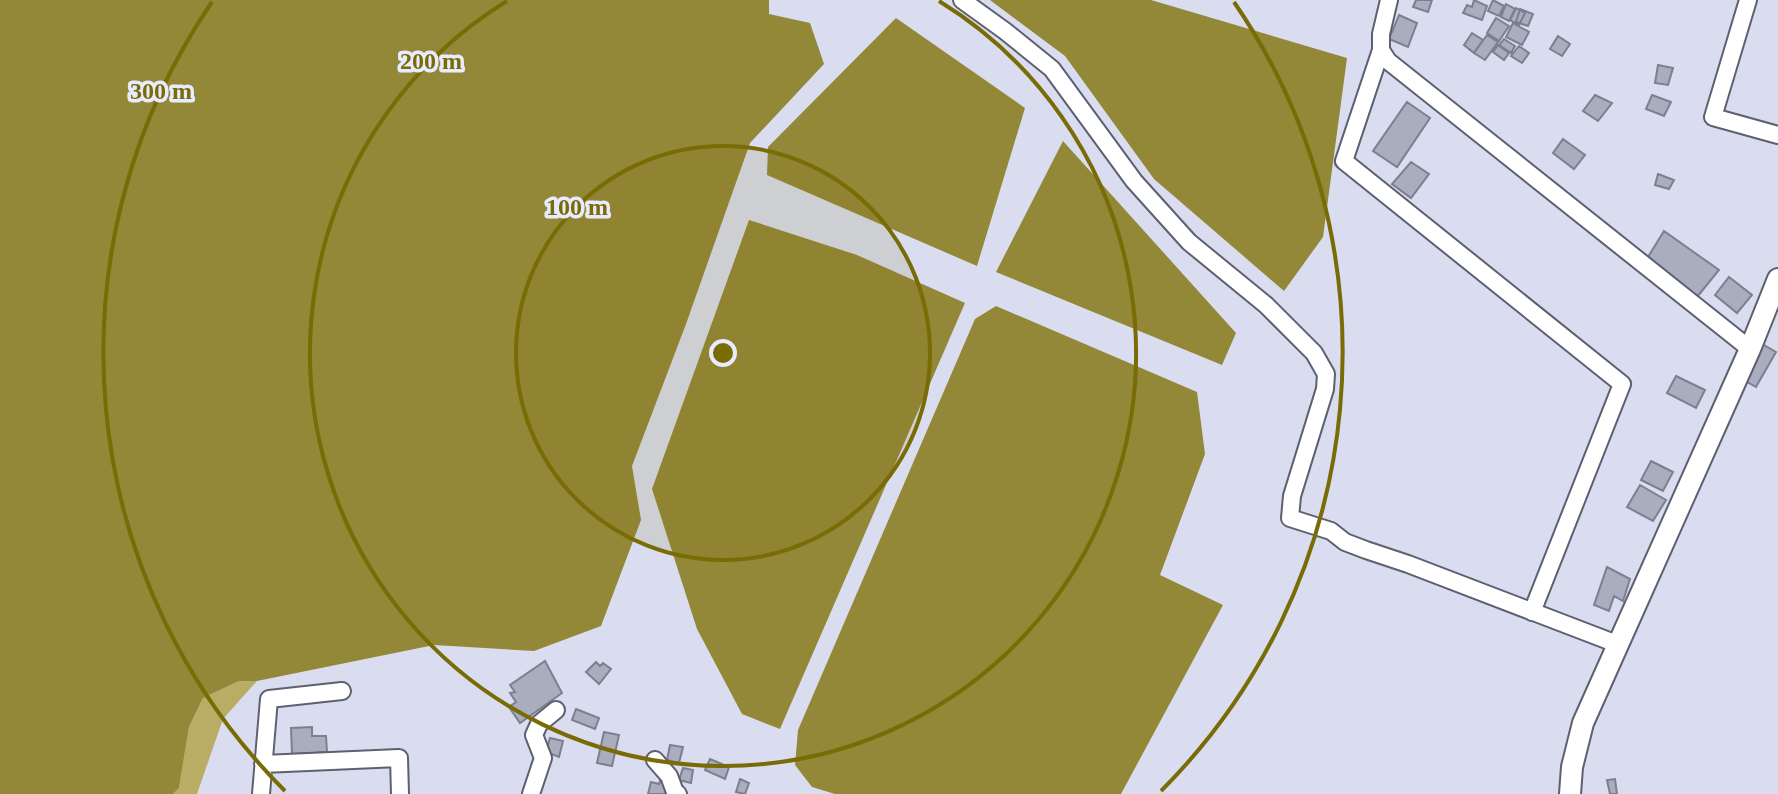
<svg xmlns="http://www.w3.org/2000/svg" width="1778" height="794" font-family="Georgia,serif">
<rect width="100%" height="100%" fill="#daddef"/>
<!-- green -->
<path fill="#b9ad66" d="M239,681H257L223,719L197,794H173L179,788L189,727L203,698Z"/>
<!-- water -->
<path fill="#938738" d="M0,0H769V14L810,23L824,64L750,143L686,324L632,466L641,520L601,626L534,651L434,645L257,681H239L203,698L189,727L179,788L173,794H0Z
M990,0H1151L1347,58L1323,237L1284,291L1154,179L1065,56Z
M896,18L1025,108L977,266L767,175L768,147Z
M1063,141L1236,333L1222,365L996,272Z
M749,220L857,255L965,303L780,729L742,714L697,629L652,489Z
M996,306L1197,392L1205,454L1160,575L1223,605L1121,794H835L812,787L795,765L798,730L975,319Z"/>
<!-- building -->
<path fill="#a9adbe" stroke="#7c7f8f" stroke-width="2" d="M1416,0H1432L1428,12L1413,7Z
M1474,0L1487,6L1482,20L1463,13L1467,5L1472,7Z
M1493,0L1504,6L1499,16L1488,11Z
M1506,4L1515,9L1509,21L1501,17Z
M1516,8L1525,13L1519,25L1510,20Z
M1520,9L1533,14L1528,26L1516,22Z
M1399,15L1417,23L1408,47L1389,39Z
M1496,18L1509,26L1499,41L1487,33Z
M1513,23L1529,32L1522,45L1506,37Z
M1472,33L1483,40L1474,53L1464,45Z
M1487,35L1498,42L1485,60L1474,53Z
M1558,36L1570,44L1562,56L1550,49Z
M1504,39L1515,46L1511,53L1499,45Z
M1498,45L1509,53L1504,60L1493,52Z
M1519,46L1529,53L1522,63L1511,56Z
M1658,65L1673,68L1668,85L1655,83Z
M1595,95L1612,103L1598,121L1583,111Z
M1652,95L1671,102L1664,116L1646,109Z
M1407,102L1430,118L1397,167L1373,151Z
M1563,139L1585,155L1574,169L1553,153Z
M1411,162L1429,174L1411,198L1392,184Z
M1658,174L1674,180L1669,189L1655,185Z
M1664,231L1719,270L1697,297L1648,257Z
M1729,277L1752,295L1737,313L1715,295Z
M1759,342L1776,352L1756,387L1740,378Z
M1676,376L1705,390L1696,408L1667,393Z
M1651,461L1673,472L1663,491L1641,480Z
M1640,485L1666,500L1653,521L1627,507Z
M1607,567L1630,579L1623,601L1614,596L1609,611L1594,605Z
M545,661L562,693L520,723L509,707L516,702L510,693L515,692L510,685Z
M596,662L600,666L603,663L611,669L599,684L586,672Z
M576,709L599,718L595,729L572,720Z
M312,727V736H326L327,752H318V759H305V753L292,754L291,728Z
M604,732L619,735L612,766L597,763Z
M550,738L563,741L559,757L546,752Z
M670,745L683,747L679,763L667,760Z
M710,759L729,767L725,779L705,770Z
M683,768L693,770L691,783L679,780Z
M740,779L749,783L745,794L736,792Z
M1615,779L1617,794H1610L1607,780Z
M660,781L669,783L665,794H648L651,782L659,784Z"/>
<g fill="none" stroke-linecap="round" stroke-linejoin="round">
<!-- minor casing -->
<g stroke="#5d6070" stroke-width="20">
<path id="minor" d="M962,0L1005,31L1052,69L1134,181L1189,242L1266,305L1314,353L1326,374L1325,389L1292,496L1290,518L1331,531L1345,542L1366,550L1408,564L1617,644
M1389,0L1381,34V50L1388,61L1750,349
M1748,0L1713,117L1778,135
M1381,50L1344,161L1622,384L1532,612
M655,760L669,776L675,792L678,794
M263,764L399,758L400,794
M261,794L269,699L342,691
M531,794L543,758L534,735L539,724L556,710"/>
</g>
<!-- tertiary casing -->
<g stroke="#5d6070" stroke-width="24">
<path id="tertiary" d="M1570,794L1572,767L1583,723L1750,349L1778,279"/>
</g>
<!-- minor -->
<use href="#minor" stroke="#fff" stroke-width="16"/>
<!-- tertiary -->
<use href="#tertiary" stroke="#fff" stroke-width="20"/>
</g>
<!-- distance rings -->
<circle cx="723" cy="353" r="207" fill="#796b05" fill-opacity=".12"/>
<g fill="none" stroke="#796b05" stroke-width="4">
<circle cx="723" cy="353" r="207"/>
<path d="M939 1A413 413 0 1 1 507 1"/>
<path d="M285 791A620 620 0 0 1 212 2M1234 2A620 620 0 0 1 1161 791"/>
</g>
<circle cx="723" cy="353" r="12" fill="#796b05" stroke="#e7ebfd" stroke-width="4"/>
<g font-size="24" text-anchor="middle" font-weight="bold" fill="#796b05" stroke="#e7ebfd" stroke-width="7" stroke-linejoin="round" paint-order="stroke">
<text x="431" y="69">200 m</text>
<text x="161" y="99">300 m</text>
<text x="577" y="215">100 m</text>
</g>
</svg>
